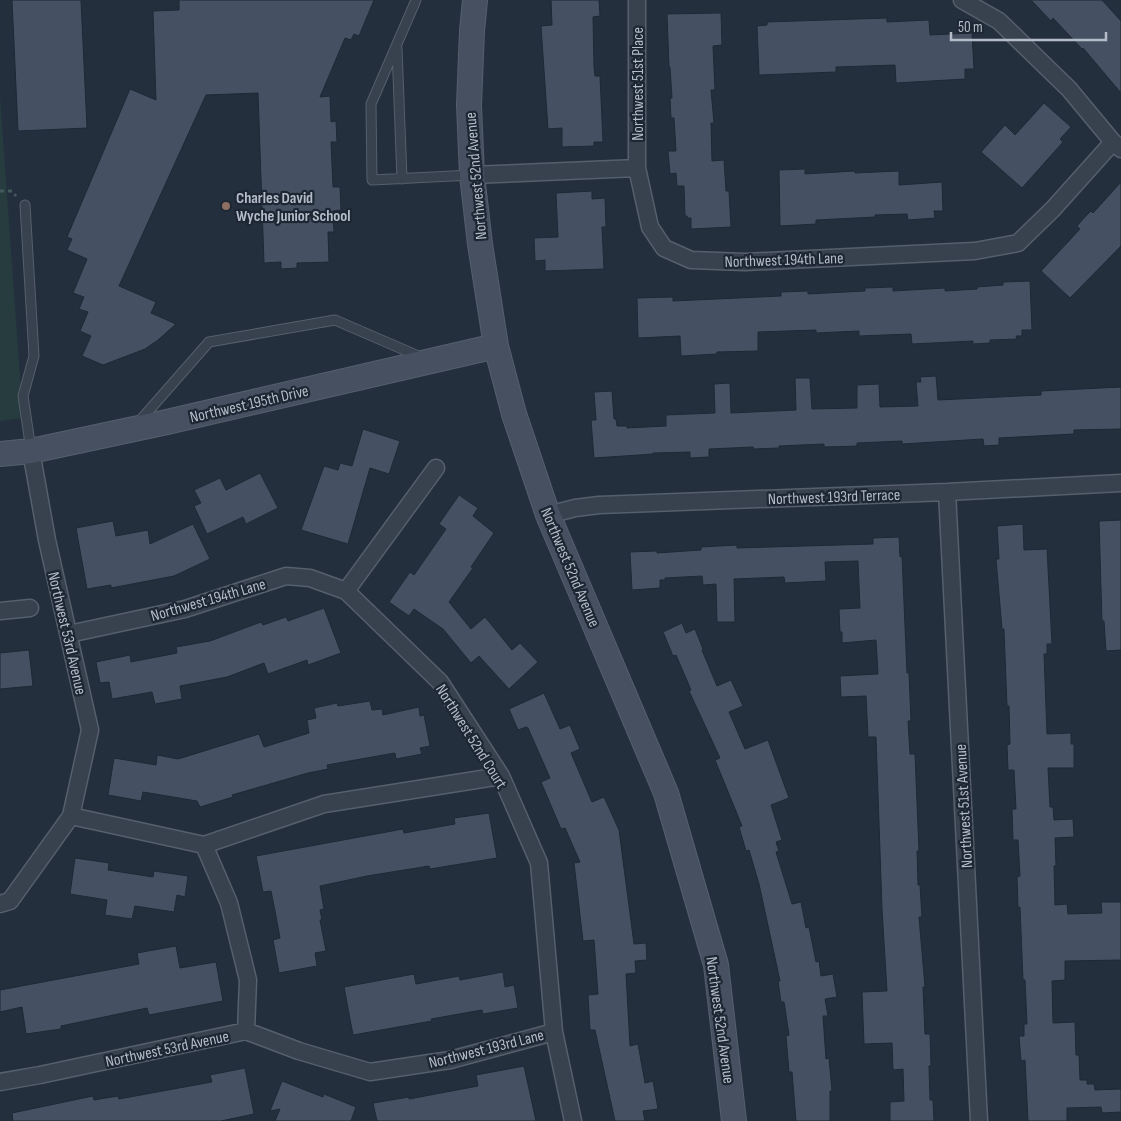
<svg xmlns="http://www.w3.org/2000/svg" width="1121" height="1121" font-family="'Sofia Sans Condensed',sans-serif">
<rect width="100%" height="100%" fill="#242f3e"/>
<!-- green -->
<path fill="#263c3f" d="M0,96L23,418L0,421Z"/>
<!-- building -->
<path fill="#455162" stroke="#1f2835" d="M12,0H81L87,128L18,131Z
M179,0H374L359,36L354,34L351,40L345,38L320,97L330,96L331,122L336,121L337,142H331L333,187H340L341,210L333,211L334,232H328L329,262L297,263V268L281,269V262L264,263L258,93L206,95L119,286L156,302L151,313L176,324L158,340L145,349L103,365L82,356L91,336L80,331L88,312L79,309L84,297L73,293L87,259L67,250L72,239L67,237L130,89L156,100L153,11L179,10Z
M551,0H599L600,16L593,17L594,67L595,76H600L603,142H594V146L562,147V128L548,129L541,26L552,25Z
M1031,0H1102L1121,21V93L1083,48L1082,49L1053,18L1051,21Z
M721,13L722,45L713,46L715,90H711L714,123H711L712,161L724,160L726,191H729L731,227L691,229V218H687V216H685L684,186H677L676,173L670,174L668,151H676L674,118H671L670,98H672L670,67H669L667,14Z
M887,18V22L929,20L930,35L972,33L974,69H965V79L896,83L895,65L836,67V72L759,75L757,26L767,25V22Z
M1044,103L1071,127L1060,139L1063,142L1022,188L981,152L1005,125L1015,135Z
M805,169V174L855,171V173L899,171V185L942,182L943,211H934L935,218L908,220L907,214L875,215V217L816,220V224L780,226L779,170Z
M1121,182V246L1070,298L1041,271L1080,229L1077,226L1084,218L1091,211L1093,213Z
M592,191V199L605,198L606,227H602L604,269L545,271V260L535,261L534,238L558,237L556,193Z
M1030,281L1032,330H1022V336H1016L1017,339L990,340V343L973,344V341L912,344L911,334L859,336V331L816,333V330L758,332V351L717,352V354L681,356L680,336L638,338L637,298L673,297V301L781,296V292L808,291V294L865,291V288L893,287V291L945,288V291L977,289V287L1003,285V282Z
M936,376L938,400L1041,395V391L1121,387V429L1074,430V434L999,438V445L984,446L983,439L902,444V441L857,443V446L824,447V444L779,446V448L754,449L753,447L709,449V457L690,458V452L653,453V454L594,458L591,420H596L594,392L612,391L614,419H616L617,426H627V428L666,426V415L715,413L714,384L730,383L731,413L796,410L795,378H810L812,409L857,408V385L879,384L880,407L918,406L916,382H921L920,377Z
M363,429L400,441L389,474L370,468L348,544L301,530L324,466L338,470L340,463L352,466Z
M260,473L278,508L246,524L243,517L207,534L194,506L201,503L194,490L220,478L226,490Z
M459,495L478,508L473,516L494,533L471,567L473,568L449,602L471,629L485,617L512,650L520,643L538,662L509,689L479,656L471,663L443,629L414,609L409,616L389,602L410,572L414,575L446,529L439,524Z
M1121,520V650L1106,651L1104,621H1102L1099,521Z
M113,521L116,536L148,530L150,544L193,524L210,559L174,576L111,588V585L87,589L76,528Z
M1023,524L1024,550L1047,549L1052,644H1047V654H1044L1047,734L1071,733V744H1074V768H1048L1050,807H1053L1054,820L1073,819L1074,837L1055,838L1056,866H1054L1055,905L1067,904L1068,914L1102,913L1101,902H1121V960L1065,961V980L1052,981L1053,1023L1075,1022L1076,1055H1079L1080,1080H1087V1084H1094L1095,1090L1121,1089V1112L1102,1113L1101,1107L1067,1108V1121H1028L1025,1060L1021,1061L1019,1036H1024V1024H1027L1025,980H1023L1020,907L1018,908L1017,877L1020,876L1018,840H1013L1012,809H1016L1014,770H1008L1007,745L1010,744L1009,706H1007L1004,629H1002L996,559H999L997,526Z
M899,537L900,557L902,556L907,673H909L911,721H908L910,754H915L919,851H917L918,885H920L922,917H919L925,987H923L925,1034H930L931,1066H929L930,1100H933L934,1121H890V1102L904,1101L903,1069L893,1070L892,1043L864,1044L862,992L887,991L882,909L876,737H868L866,696L841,697L840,676L878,674L876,640L842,643V632H840L839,609L860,608L858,561L825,562L826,581L785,583L784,577L734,579L735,622H717L716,584L703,585L702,576L665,578V580H660V588L632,590L630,552L657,551V553L701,550V547L737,545V548L873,544V538Z
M324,608L341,653L308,665L307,660L268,674L264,663L227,677L180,686L182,699L155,704L152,692L112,699L109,682L100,683L96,662L130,655L131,662L177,653L176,647L210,641L261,622L263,625L286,617L288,621Z
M682,623L686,633L695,629L703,649L702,650L717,686L731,680L743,706L729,712L745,749L768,740L789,798L771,805L782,840L776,842L779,851L776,852L792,904L801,902L806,928L809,927L816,962L819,961L821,976L833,974L837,997L825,999L828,1016H823L826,1059L829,1058L832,1091H830V1121H796L792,1072H789L786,1036L789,1035L784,1002H781L778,981H780L759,884L749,850L746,851L739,827L742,826L715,760L720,758L689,691L691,690L676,655L673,656L663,632Z
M29,650L33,686L0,689V653Z
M544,693L560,729L570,725L580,749L571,753L592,802L604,797L619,830L634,944L646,943L647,960L635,961L636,973L626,974L630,1046L638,1044L645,1083L653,1081L658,1109L643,1111L645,1121H615L595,1030H590L588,995L598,994L594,940L583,941L574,863L580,862L565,828L561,829L541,782L550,778L528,728L526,727L518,730L509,709Z
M370,701L372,710L382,709L383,715L419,707L420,716L424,715L430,746L420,748L422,754L396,759L395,753L327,765L328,769L308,773L232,795L233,797L200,807L197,801L143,792L141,801L108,795L114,758L156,765L157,755L178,759L259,734L264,747L309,733L307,720L316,718L314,708L337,703L338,706Z
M489,813L497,858L430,869L429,866L367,876L320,886L324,909L320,910L322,920H320L326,951L315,953L317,966L279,973L273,940L280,938L275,911L271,891L263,892L256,856L403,829L404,833L455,824L454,818Z
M75,858L109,863L108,870L153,877L154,871L188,876L185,897L177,895L174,912L135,906L132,919L105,915L107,900L70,894Z
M176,946L180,968L216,962L223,1001L149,1015L147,1008L61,1026V1029L26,1034L22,1007L0,1012V990L139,964L137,953Z
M503,972L505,987L514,985L518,1008L483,1014L482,1010L431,1019L432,1021L353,1035L344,987L414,974L416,984L459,976L460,980Z
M524,1066L536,1121H377L373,1103L409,1097V1099L478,1086L476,1075Z
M245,1068L254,1114L221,1121H13L12,1113L93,1096L94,1100L118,1096L119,1099L168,1090L212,1082L210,1075Z
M282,1081L323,1097L324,1094L356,1107L351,1121H275L280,1109L270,1111Z"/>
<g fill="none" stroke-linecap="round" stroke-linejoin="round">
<!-- lane casing -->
<g stroke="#565f6c" stroke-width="11">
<path id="lane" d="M416,0L371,104L372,180L472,175
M397,48L402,179
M25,205L34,356L23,396L31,450
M137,424L209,342L335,320L423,358"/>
</g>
<!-- street casing -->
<g stroke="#565f6c" stroke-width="19">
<path id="street" d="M637,0V168L650,227L664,248L691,260L745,262L975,251L1018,243L1053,209L1113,142
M962,0L999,21L1069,89L1113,142L1121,149
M472,175L637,168
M947,492L979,1121
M548,515L575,508L599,505L947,492L1121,483
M346,591L436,468
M0,611L30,608
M69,634L185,609L286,576L310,578L346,591L440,682L501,776L539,863L554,1032L573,1121
M71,816L204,845L229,903L248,980L246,1031
M204,845L324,804L501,776
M0,904L10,901L71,816L90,730L47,540L31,451
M246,1031L299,1051L370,1072L450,1060L554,1032
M0,1082L40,1075L246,1031"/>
</g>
<!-- secondary casing -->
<g stroke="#565f6c" stroke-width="26">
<path id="secondary" d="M475,0L472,31L469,105L472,175L480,244L496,346L514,414L548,515L666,793L716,965L734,1121
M0,454L31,451L167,422L496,346"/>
</g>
<!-- path -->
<path stroke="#44595c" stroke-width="3" stroke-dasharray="4 4" stroke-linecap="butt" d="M0,191H12L16,196"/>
<!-- lane -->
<use href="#lane" stroke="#38414e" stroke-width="9"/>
<!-- street -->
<use href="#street" stroke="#38414e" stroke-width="16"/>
<!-- secondary -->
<use href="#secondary" stroke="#465061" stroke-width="24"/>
</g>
<!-- markers -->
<circle fill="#8d6e63" stroke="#1d2633" stroke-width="2" cx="226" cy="206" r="5"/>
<g text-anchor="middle" stroke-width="4.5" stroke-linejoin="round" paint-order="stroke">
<!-- street labels -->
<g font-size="16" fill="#b4bcc9" stroke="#1d2633">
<text transform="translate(637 84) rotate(-90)" y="6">Northwest 51st Place</text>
<text transform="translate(475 176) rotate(-95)" y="6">Northwest 52nd Avenue</text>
<text transform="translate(784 259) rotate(-2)" y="6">Northwest 194th Lane</text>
<text transform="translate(249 403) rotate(-13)" y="6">Northwest 195th Drive</text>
<text transform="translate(834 496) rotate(-2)" y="6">Northwest 193rd Terrace</text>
<text transform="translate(571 567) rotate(67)" y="6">Northwest 52nd Avenue</text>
<text transform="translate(208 599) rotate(-16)" y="6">Northwest 194th Lane</text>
<text transform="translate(68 633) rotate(77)" y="6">Northwest 53rd Avenue</text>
<text transform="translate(472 736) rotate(58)" y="6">Northwest 52nd Court</text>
<text transform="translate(963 806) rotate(-93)" y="6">Northwest 51st Avenue</text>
<text transform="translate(721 1020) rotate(82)" y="6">Northwest 52nd Avenue</text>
<text transform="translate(167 1048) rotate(-12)" y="6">Northwest 53rd Avenue</text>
<text transform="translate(486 1048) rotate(-14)" y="6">Northwest 193rd Lane</text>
</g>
<!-- poi labels -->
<g font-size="16" font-weight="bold" fill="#b4bcc9" stroke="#1d2633" text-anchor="start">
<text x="236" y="203">Charles David<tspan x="236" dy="18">Wyche Junior School</tspan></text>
</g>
</g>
<!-- scale -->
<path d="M951 32v8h155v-8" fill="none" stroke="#b4bcc9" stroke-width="2.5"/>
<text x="958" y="32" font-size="15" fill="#b4bcc9" stroke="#1d2633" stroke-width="4" paint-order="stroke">50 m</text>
</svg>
